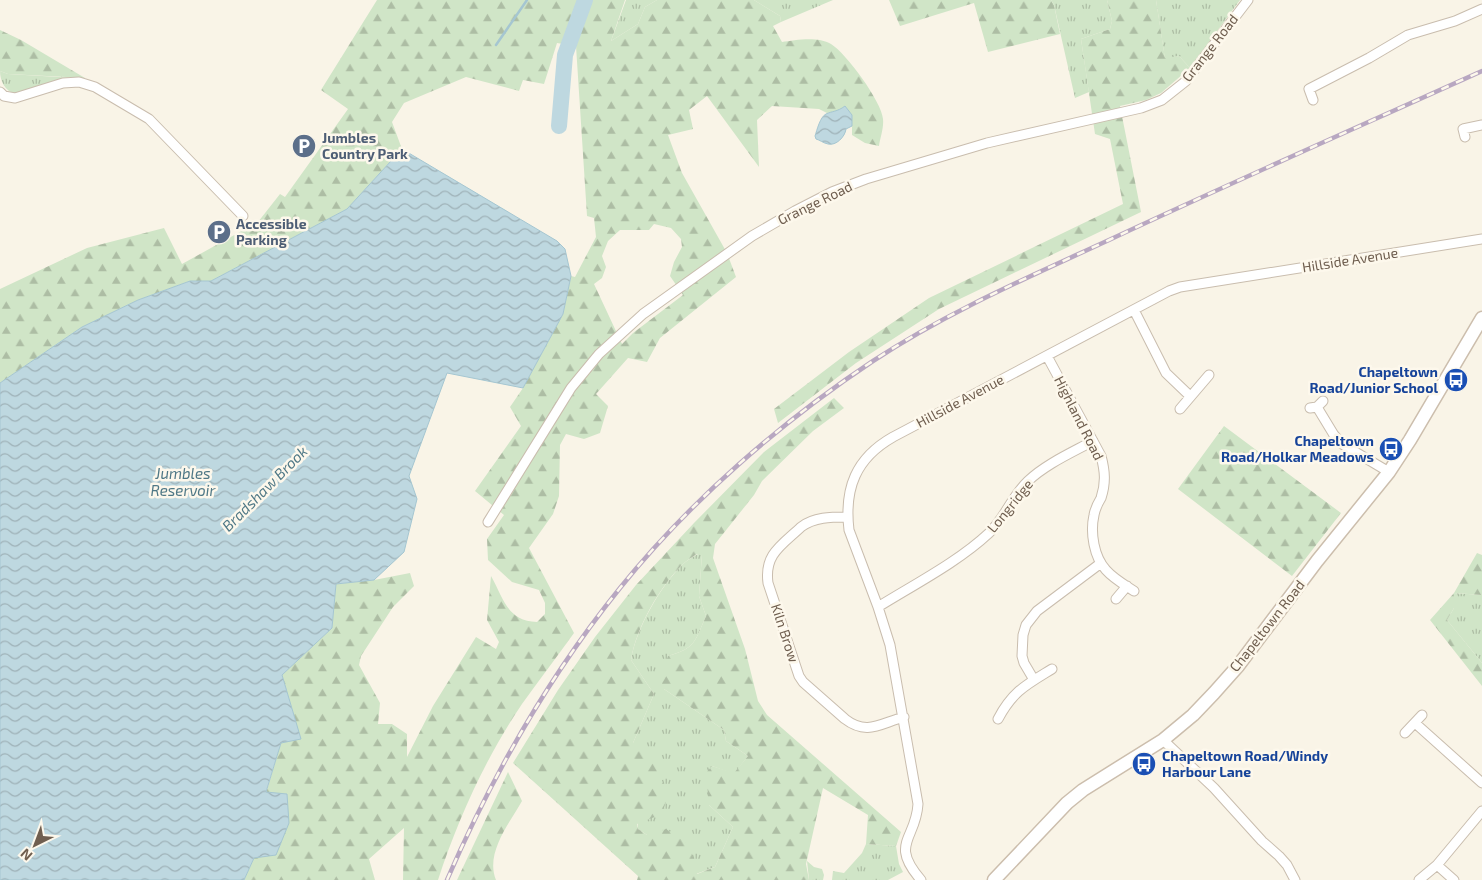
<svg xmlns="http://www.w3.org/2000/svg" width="1482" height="880" font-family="'Exo 2',sans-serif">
<defs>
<pattern id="grass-tufts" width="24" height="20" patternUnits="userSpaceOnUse" patternTransform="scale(1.25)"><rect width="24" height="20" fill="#d0e5c7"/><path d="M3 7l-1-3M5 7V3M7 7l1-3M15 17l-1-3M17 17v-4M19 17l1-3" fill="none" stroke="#adbda4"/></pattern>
<pattern id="forest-firs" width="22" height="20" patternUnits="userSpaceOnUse" patternTransform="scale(1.25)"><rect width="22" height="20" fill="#d0e5c7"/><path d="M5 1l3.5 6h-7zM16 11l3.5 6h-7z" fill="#adbda4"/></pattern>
<pattern id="water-waves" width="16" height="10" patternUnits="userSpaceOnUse" patternTransform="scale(1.25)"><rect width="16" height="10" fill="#bed8e0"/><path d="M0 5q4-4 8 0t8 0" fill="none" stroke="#9fb2b8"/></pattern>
</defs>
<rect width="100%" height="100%" fill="#f9f4e7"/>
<!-- grass -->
<path fill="url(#grass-tufts)" d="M626,0H657L645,7L638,24L611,41Z
M754,0H833L781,22L780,16Z
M1051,0H1107L1112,21L1110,29L1081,39L1089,92L1075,98L1054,5Z
M1156,0H1240L1190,68L1179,56L1165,59Z
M0,71L8,74L76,78L61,80L15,94C5,91 0,81 0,71Z
M698,554H702L699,596L706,616C695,641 696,648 668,656L664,689L724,730L726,741L748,756L734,774L712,766L709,805L733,827L715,867L696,874L647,835L638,829L633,743L654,694L631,660C636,629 660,587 682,565C686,561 692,557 698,554Z
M1454,593L1482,595V663L1447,620L1454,608Z
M866,844L896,846L899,864L903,872L888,880H832L833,871L844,873L862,853Z
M807,861L814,867L822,869L824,875L823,880H809Z"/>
<!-- forest -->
<path fill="url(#forest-firs)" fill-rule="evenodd" d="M377,0H625L611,41L638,24L645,7L657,0H754L780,16L781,22L773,26L782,42C795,40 818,36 831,44C846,53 882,102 883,119C884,128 880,138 879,146L865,143L852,135V115L841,110L835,112L827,113L819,109L772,106L757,120L759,167L707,96L689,110L693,129L668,135L682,173L727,253L736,277L660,338L647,362L628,358L596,394L608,406L600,433L584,439L566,434L560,445L559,496L553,514L529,548L574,633C557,657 539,680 522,704C486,757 458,819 438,880H403L404,828L369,859L375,880H244L254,858L266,793L281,743L300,738L282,675L332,628L336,584L374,580L410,573L414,586L393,607L361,656L359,665L380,703L378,724H392L407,734V757L433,706L476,637L496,649L499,642L487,620L491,576C504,599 507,621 537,622L545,614V603L539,590L512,582L488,560L487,539L504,515L475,491L521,426L510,407L523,388L563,314L571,276L575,277L596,237L594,218L587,216L576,46L557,43L544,84L523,80L519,91L466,77L404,103L392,122L402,149L347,209L211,281H190L138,300L82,327L0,383V289L87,248L164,228L182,264L258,222L280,194L285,197L348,109L321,90ZM654,224L671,228L681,239L682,247L674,262L670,276L683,295L633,333L622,344L594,284L602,278L606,267L602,256L608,241L620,230H649Z
M889,0H1051L1054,5L1060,34L988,52L974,3L900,26Z
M1107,0H1156L1165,58L1179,56L1190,68L1161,93L1146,100L1120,106L1141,212L939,309L856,363L778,423L774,409L849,352L929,298L1123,204L1110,139L1095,134L1081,39L1110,29L1112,21Z
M0,30L21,40L85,78L8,74L0,71Z
M834,398L844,408L813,431L762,481L754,495L715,544L713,558L745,649L758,701L767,715L901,832L896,846L866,844L868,815L823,788L806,864L809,880H637L638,876L513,763L558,690L595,637L636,585L694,523L764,452ZM697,554H702L699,596L706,616C695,641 696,648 668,656L660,679L664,689L724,730L726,741L748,756L734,773L712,766L706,773L709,805L733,827L715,867L697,874L690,845L666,829L647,835L638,829L637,824L662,814L668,795L647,746L633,743L654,694L631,660C636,628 659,588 682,565C686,561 692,557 697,554Z
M1224,426L1341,513L1292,576L1178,489Z
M1477,553L1482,555V595L1454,593V608L1447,620L1482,663V686L1430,620L1454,593Z
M508,772L522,801C509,824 485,853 496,880H457Z"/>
<!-- water -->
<path fill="url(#water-waves)" stroke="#a5c6d1" d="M845,106L852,115V126L846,129C845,137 836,146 828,144C823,143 820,140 816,139L815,136C817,130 820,117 826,114C832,111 837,112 845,106Z
M402,149L557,241L565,249L571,276L563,314L523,388L447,373L409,476L417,499L404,552L374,580L336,584L332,628L282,675L301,739L281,743L266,792L287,794L289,823L276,855L254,858L244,880H0V383L82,327L138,300L190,281H211L347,209Z"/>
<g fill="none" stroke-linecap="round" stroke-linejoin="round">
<!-- stream -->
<path stroke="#a5c6d1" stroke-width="2.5" d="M496,45L527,0"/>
<!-- river -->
<path stroke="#bed8e0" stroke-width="16" d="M559,126L565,55L585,0"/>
<!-- minor casing -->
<g stroke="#c9bdae" stroke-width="11">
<path id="minor" d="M0,92L4,96L15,98L63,83L79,82L95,87L149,119L243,216
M1313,100L1309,89L1369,58L1408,35L1455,21L1482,9
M1465,137L1463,129L1482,125
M1134,310L1166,373L1190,396
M1047,356L1101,456C1105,471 1106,483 1101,498C1098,503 1095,509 1094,515C1090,533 1094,557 1106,570C1114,579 1125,585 1134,591
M1317,407L1334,435L1342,444L1389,472
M1310,408L1317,407L1323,401
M1180,409L1209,375
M847,517C831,517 814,517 801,527C782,545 764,554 768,583L799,676L803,682L845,719C867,736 881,723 904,717
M488,522L571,388L599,354L643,314L752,236L795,211L832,192L866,179L987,143L1141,108L1162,100L1186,81L1248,0
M1116,599L1127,586
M878,607C915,584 958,562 989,533C1005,518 1012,496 1028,481C1046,464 1071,453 1093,441
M1034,680L1024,663L1022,656L1023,635L1026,625L1037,611L1101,563
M998,719C1013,691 1026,685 1052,669
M1415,723L1482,783
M1405,733L1422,715
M1163,740L1214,788L1262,841L1279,856L1287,865L1295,880
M1437,865L1454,880
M921,880C889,843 916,840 918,804L890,645L878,607L849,530C844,488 856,458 893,437L1169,291L1180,287L1482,239
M1419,880L1437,865L1482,811"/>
</g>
<!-- secondary casing -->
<g stroke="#ccbead" stroke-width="15">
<path id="secondary" d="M994,880L1067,803L1083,790L1163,740L1193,715L1214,693L1238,666L1317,561L1389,472L1410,440L1482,318"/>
</g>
<!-- minor -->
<use href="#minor" stroke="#fff" stroke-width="9"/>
<!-- secondary -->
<use href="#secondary" stroke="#fff" stroke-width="12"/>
<!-- rail casing -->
<g stroke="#b8a7c1" stroke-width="4.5">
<path id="rail" d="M447,880C492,776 549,676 620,588C690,501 781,422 873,361C947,312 1029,277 1109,240C1233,182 1358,127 1482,71"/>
</g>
<!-- rail -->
<use href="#rail" stroke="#fdf8ec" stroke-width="2.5" stroke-dasharray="8" stroke-linecap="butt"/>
</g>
<!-- icons -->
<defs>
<g id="parking-disc" transform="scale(1.25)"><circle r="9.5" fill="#5c6f8a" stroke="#fdf8ec"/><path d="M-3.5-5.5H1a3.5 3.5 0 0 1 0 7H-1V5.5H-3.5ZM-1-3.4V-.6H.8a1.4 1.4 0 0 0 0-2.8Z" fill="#fff"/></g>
<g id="bus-disc" transform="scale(1.25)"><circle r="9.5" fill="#1a4fb4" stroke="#fdf8ec"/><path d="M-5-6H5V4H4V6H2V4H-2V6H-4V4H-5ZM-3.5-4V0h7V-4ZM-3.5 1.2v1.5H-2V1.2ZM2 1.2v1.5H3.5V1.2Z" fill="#fff"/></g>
</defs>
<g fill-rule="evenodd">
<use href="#parking-disc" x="304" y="146"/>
<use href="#parking-disc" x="219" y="232"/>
<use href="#bus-disc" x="1456" y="380"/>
<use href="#bus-disc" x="1391" y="449"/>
<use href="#bus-disc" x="1144" y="764"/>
</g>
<g text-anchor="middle" stroke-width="5" stroke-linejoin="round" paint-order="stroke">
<!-- street labels -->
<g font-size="14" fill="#6f5e4f" stroke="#fdf8ec">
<text transform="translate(1210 48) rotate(-52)" y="5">Grange Road</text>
<text transform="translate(815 203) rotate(-26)" y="5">Grange Road</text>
<text transform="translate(1350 260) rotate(-9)" y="5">Hillside Avenue</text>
<text transform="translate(960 401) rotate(-28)" y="5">Hillside Avenue</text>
<text transform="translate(1079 418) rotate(63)" y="5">Highland Road</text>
<text transform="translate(1010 506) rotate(-51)" y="5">Longridge</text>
<text transform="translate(1267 626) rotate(-52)" y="5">Chapeltown Road</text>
<text transform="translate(785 633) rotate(72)" y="5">Kiln Brow</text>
</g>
<!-- service labels -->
<g font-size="14" font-weight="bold" fill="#4e5e75" stroke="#fdf8ec" text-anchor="start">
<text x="322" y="143">Jumbles<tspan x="322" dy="16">Country Park</tspan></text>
<text x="236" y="229">Accessible<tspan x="236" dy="16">Parking</tspan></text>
</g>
<!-- transit labels -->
<g font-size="14" font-weight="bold" fill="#164399" stroke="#fdf8ec" text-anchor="end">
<text x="1438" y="377">Chapeltown<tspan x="1438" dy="16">Road/Junior School</tspan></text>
<text x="1374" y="446">Chapeltown<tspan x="1374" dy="16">Road/Holkar Meadows</tspan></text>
<text x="1162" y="761" text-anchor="start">Chapeltown Road/Windy<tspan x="1162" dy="16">Harbour Lane</tspan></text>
</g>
<!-- water labels -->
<g font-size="15" font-style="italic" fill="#4f7886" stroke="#fdf8ec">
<text x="183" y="479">Jumbles<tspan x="183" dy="17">Reservoir</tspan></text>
<text transform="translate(265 489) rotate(-45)" y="5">Bradshaw Brook</text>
</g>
</g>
<!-- north arrow -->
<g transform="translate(35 845) rotate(222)" stroke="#fdf8ec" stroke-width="4" paint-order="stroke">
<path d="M0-4L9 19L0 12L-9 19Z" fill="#6f5e4f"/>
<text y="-8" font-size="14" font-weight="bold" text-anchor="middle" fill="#6f5e4f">N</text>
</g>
</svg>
